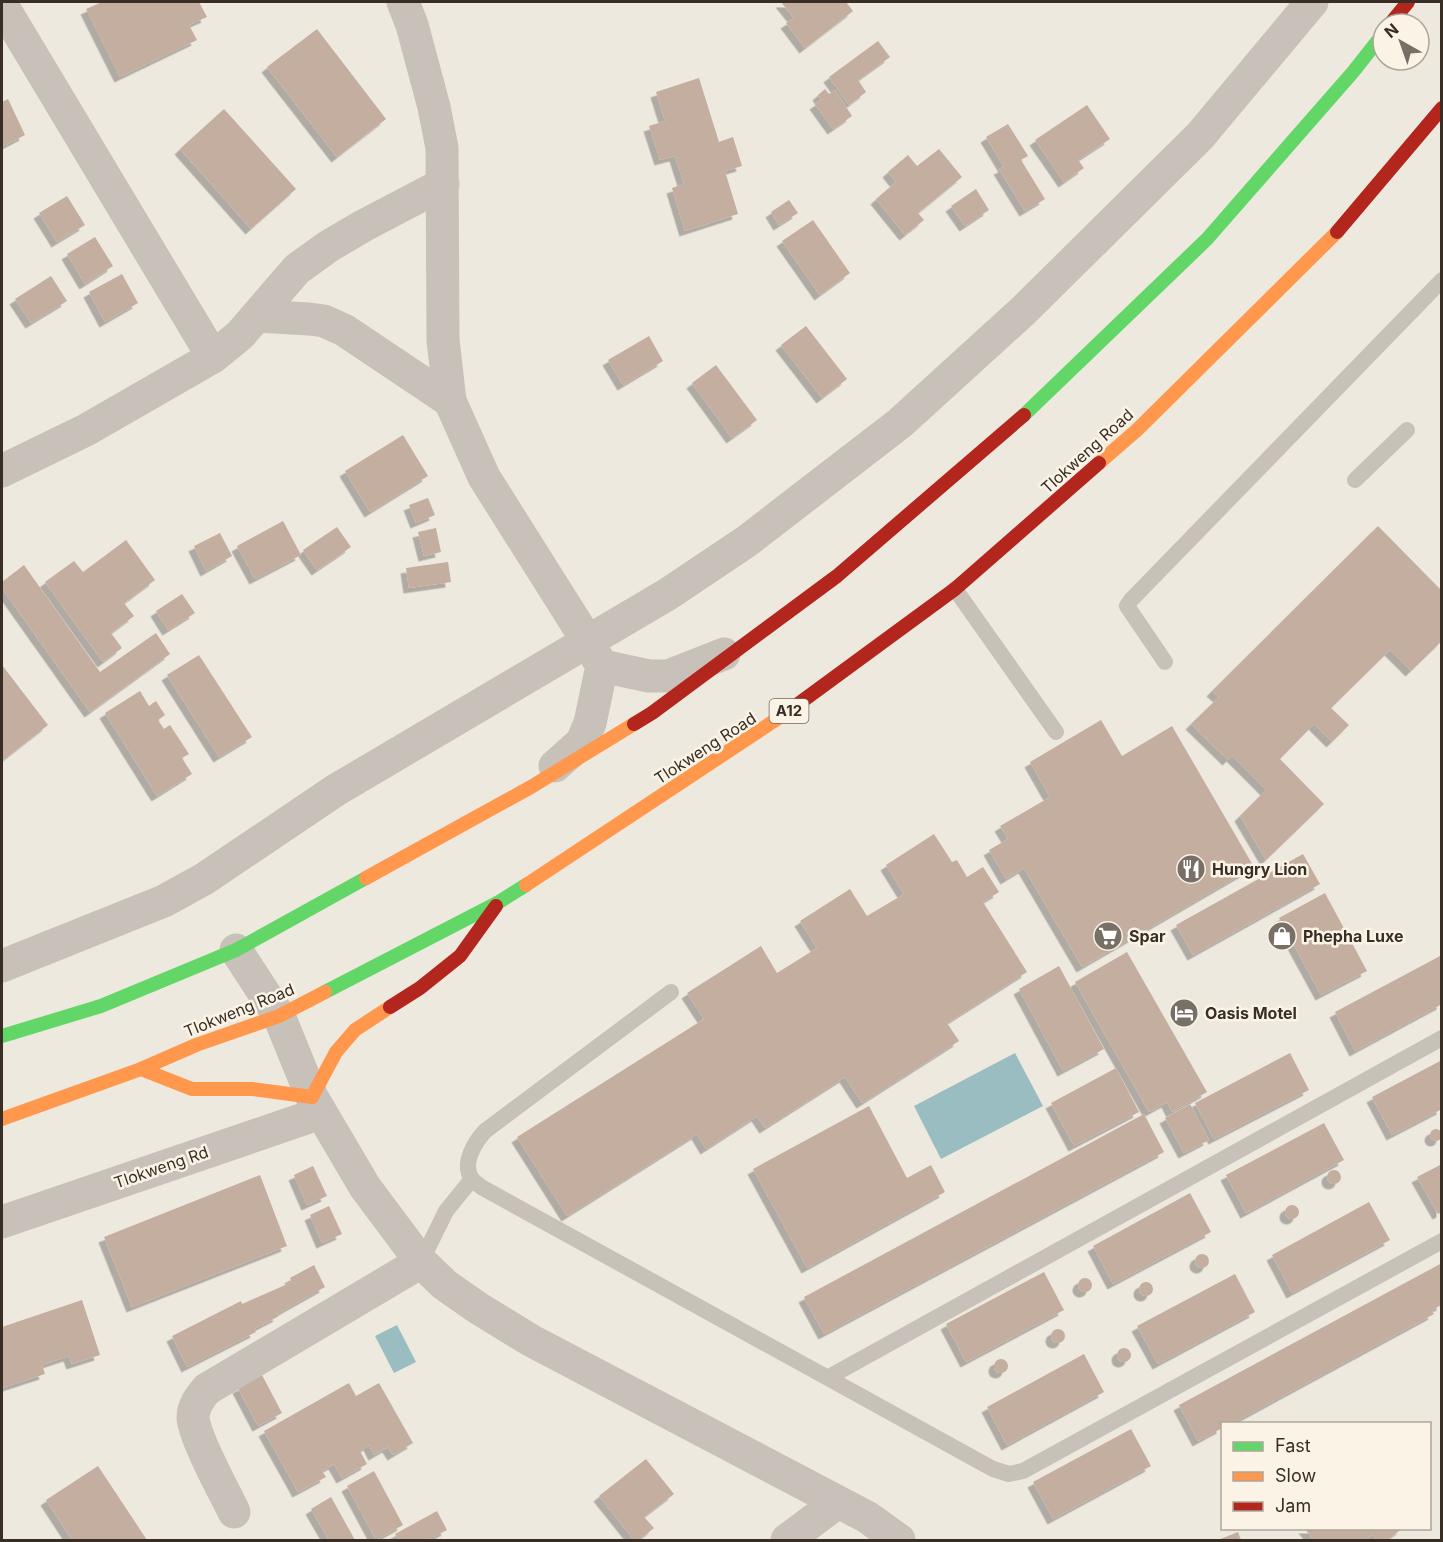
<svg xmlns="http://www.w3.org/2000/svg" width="1443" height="1542" font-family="Inter,sans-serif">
<defs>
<filter id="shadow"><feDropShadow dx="-5.5" dy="5.5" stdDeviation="0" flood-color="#0004"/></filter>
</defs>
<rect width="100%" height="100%" fill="#eee9df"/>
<!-- water -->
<path fill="#99bdc1" d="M1015,1053L1043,1106L941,1159L914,1106Z
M397,1325L416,1362L394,1373L375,1336Z"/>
<!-- building -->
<path fill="#c4ae9f" filter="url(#shadow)" d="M102,2H199L207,17L189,25L197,40L120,77L86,9Z
M781,2H846L853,11L805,48L786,23L794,18Z
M317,29L386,119L337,157L267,67Z
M878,41L890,57L858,80L866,92L849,105L829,77Z
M699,78L719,142L733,137L742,166L725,171L738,214L685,231L672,188L684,184L675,156L660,160L649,126L665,121L656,92Z
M825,89L829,94L835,90L852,116L833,129L815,104L821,100L818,95Z
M8,99L25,135L2,147V102Z
M1087,105L1110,139L1078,160L1084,168L1064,182L1035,140Z
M224,109L296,189L251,229L180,149Z
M1008,124L1028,156L1021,160L1045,199L1025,211L999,169L1004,167L986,137Z
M939,149L962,177L918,213L924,220L905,235L876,199L896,182L888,172L908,155L917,166Z
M976,189L989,210L965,226L951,206Z
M67,196L85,225L57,242L39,213Z
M789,200L798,213L779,225L771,212Z
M813,220L850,273L820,295L782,241Z
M95,237L113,266L85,284L67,254Z
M122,274L138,303L105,322L89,292Z
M51,276L67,301L31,323L15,299Z
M806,326L847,379L822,398L781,345Z
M649,336L663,361L623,385L608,360Z
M716,365L757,420L732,438L692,383Z
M403,435L428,476L370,512L345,471Z
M428,498L435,515L416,523L409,505Z
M283,521L301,555L255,579L237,546Z
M1378,526L1442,591V641L1411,671L1390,650L1331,708L1349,725L1332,742L1314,724L1280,759L1324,804L1266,860L1240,816L1266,790L1232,756L1228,760L1191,724L1219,697L1212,691Z
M337,527L351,547L317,570L303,550Z
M436,528L441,552L424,556L418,532Z
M220,533L232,556L206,571L194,546Z
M126,540L155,580L124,603L134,616L111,633L122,648L103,662L45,582L74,561L83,572Z
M448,562L451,582L409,588L406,568Z
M24,565L100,672L156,633L170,654L90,712L2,588V582Z
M182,594L195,613L168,630L156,611Z
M199,655L252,737L219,757L167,675Z
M2,665L48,725L2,761Z
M140,691L149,706L156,701L165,715L158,720L164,729L170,725L189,754L182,758L192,774L157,796L105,713Z
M1101,720L1122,756L1172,726L1254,867L1082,967L1024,868L1006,879L989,850L1008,839L1000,826L1050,797L1030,762Z
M934,834L952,862L957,860L967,877L983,867L999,892L983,902L1027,972L947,1023L959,1041L862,1103L845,1077L765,1128L757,1116L706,1149L697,1134L567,1216L517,1137L704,1019L687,993L761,946L777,973L817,948L800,921L850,889L867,916L904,894L886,865Z
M1303,854L1320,884L1193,955L1176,925Z
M1325,893L1367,971L1321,995L1279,918Z
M1127,952L1207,1092L1172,1112L1167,1102L1149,1112L1075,982Z
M1442,955V1004L1355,1051L1335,1012Z
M1059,966L1104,1049L1063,1071L1019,989Z
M1290,1053L1309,1090L1214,1139L1195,1103Z
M1442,1060V1109L1392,1135L1372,1097Z
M1116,1068L1139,1112L1074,1146L1051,1103Z
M1190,1104L1209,1140L1184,1153L1165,1118Z
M869,1106L907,1178L931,1165L945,1192L807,1268L753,1169Z
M1144,1114L1164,1152L824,1334L804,1297Z
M1324,1123L1344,1160L1246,1213L1226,1175Z
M1430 1135a6 6 0 1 1 12 0a6 6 0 1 1-12 0Z
M1442,1164V1212L1438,1214L1417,1177Z
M313,1166L327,1196L307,1205L294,1175Z
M1327 1177a7 7 0 1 1 14 0a7 7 0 1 1-14 0Z
M260,1175L287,1246L132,1307L104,1237Z
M1190,1193L1211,1232L1113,1284L1093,1246Z
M1369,1202L1390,1240L1292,1293L1272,1255Z
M1285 1212a7 7 0 1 1 14 0a7 7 0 1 1-14 0Z
M329,1206L342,1234L322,1243L310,1215Z
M1195 1261a7 7 0 1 1 14 0a7 7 0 1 1-14 0Z
M1442,1263V1305L1431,1310L1434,1314L1231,1424H1222V1428L1198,1441L1179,1405Z
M314,1265L325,1287L277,1314L279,1316L254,1329L256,1332L187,1367L172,1336L241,1301L242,1304L292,1282L290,1278Z
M1044,1272L1064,1310L966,1362L946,1324Z
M1235,1274L1255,1312L1158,1364L1137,1326Z
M1078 1285a7 7 0 1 1 14 0a7 7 0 1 1-14 0Z
M1139 1289a7 7 0 1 1 14 0a7 7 0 1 1-14 0Z
M82,1300L100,1355L72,1364L69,1356L42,1365L45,1374L2,1388V1327Z
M1051 1336a7 7 0 1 1 14 0a7 7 0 1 1-14 0Z
M1117 1355a7 7 0 1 1 14 0a7 7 0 1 1-14 0Z
M1084,1354L1104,1392L1007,1445L987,1407Z
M994 1366a7 7 0 1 1 14 0a7 7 0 1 1-14 0Z
M262,1375L282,1413L258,1426L238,1388Z
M349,1383L356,1396L379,1383L413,1443L393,1455L388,1447L374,1455L369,1445L360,1451L367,1464L342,1478L334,1464L322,1471L326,1477L298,1492L264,1431Z
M1131,1429L1151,1466L1053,1519L1033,1482Z
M646,1459L674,1494L644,1517L654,1528L639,1540H634L599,1496Z
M98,1466L147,1540H72L46,1500Z
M374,1471L403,1525L376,1540L347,1486Z
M331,1497L355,1540H329L311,1509Z
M437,1511L447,1530L428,1540H399L395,1534Z
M1304,1528H1403L1387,1540H1377L1372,1535L1365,1540H1314Z
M1238,1532L1241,1540H1218Z"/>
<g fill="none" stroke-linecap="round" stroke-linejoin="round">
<!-- lane -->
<path stroke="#c7c1b9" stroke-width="16" d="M1355,480L1407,430
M955,589L1056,732
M1165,662L1127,606L1131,600L1442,280
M671,992L485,1131C475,1142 461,1164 472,1179C474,1182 480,1186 483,1188L993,1469L1009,1474L1023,1471L1442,1241
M421,1262L446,1211L472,1179
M829,1377L1442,1038"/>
<!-- street -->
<path stroke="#c7c1b9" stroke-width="33" d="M403,2L412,25L434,107L442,148L443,340L450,401L484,477L588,642L602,666L590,723L582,742L555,766
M2,5L213,357
M257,316L309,319L324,321L344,330L450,401
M2,471L86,430L213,357L240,335L297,269L329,246L363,226L443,184
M602,666L649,676H668L724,654
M236,950L279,1016L312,1097L365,1187L421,1262L445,1285L478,1308L532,1341L867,1517L899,1540
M2,966L164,901L204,879L336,790L668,594L747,541L900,423L1023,311L1200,136L1312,2
M2,1222L321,1113
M234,1512C224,1491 195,1439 193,1418C193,1406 200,1397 207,1389L421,1262
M787,1540L838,1502"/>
<!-- fast -->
<path stroke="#63d668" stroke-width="14" d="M1024,415L1207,239L1353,72L1383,34
M325,992L499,902L526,885
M2,1036L101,1006L236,950L366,878"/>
<!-- slow -->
<path stroke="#ff974d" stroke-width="14" d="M1099,463L1137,430L1337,232
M366,878L531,787L634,724
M526,885L786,713
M141,1069L192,1089H252L312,1097L336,1052L355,1030L390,1007
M2,1119L141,1069L196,1045L279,1016L325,992"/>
<!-- jam -->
<path stroke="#b3261e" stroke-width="14" d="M1390,24L1408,2
M1337,232L1442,108
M786,713L955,589L1099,463
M634,724L652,713L837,576L1024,415
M390,1007L420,988L460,956L496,906"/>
</g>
<!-- icons -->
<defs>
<g id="restaurant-disc" transform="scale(1.5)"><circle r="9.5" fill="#786f67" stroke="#fbf4e6"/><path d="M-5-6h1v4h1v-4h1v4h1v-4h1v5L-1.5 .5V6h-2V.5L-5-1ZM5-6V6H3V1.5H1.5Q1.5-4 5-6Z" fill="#fff"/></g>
<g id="supermarket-disc" transform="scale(1.5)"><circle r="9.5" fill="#786f67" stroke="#fbf4e6"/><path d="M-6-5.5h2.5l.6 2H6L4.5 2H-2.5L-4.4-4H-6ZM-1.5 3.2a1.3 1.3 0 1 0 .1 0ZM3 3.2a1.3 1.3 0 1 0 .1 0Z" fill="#fff"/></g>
<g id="shop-disc" transform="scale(1.5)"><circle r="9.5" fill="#786f67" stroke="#fbf4e6"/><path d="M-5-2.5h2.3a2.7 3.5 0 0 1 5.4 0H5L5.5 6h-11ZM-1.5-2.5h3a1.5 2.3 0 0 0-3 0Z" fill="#fff"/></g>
<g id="hotel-disc" transform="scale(1.5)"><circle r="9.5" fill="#786f67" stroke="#fbf4e6"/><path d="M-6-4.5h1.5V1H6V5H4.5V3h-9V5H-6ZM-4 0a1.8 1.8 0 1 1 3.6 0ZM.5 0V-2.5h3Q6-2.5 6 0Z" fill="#fff"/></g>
</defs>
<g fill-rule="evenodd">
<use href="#restaurant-disc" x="1191" y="869"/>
<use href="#supermarket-disc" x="1108" y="936"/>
<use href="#shop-disc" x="1282" y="936"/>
<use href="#hotel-disc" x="1184" y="1013"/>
</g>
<g text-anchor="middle" stroke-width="5" stroke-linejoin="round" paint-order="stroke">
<!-- shield labels -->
<rect fill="#fbf4e6" stroke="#726960" stroke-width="1.5" x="769.5" y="699" width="39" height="24" rx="4.5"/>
<g font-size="15" font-weight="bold" fill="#382e26">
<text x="789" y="716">A12</text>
</g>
<!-- street labels -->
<g font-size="16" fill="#382e26" stroke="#fbf4e6">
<text transform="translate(1087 451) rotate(-42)" y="6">Tlokweng Road</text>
<text transform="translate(705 748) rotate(-33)" y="6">Tlokweng Road</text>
<text transform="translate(239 1010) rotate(-22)" y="6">Tlokweng Road</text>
<text transform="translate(161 1167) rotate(-19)" y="6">Tlokweng Rd</text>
</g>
<!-- poi labels -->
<g font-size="16" font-weight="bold" fill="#382e26" stroke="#fbf4e6" text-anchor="start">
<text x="1212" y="875">Hungry Lion</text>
<text x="1129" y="942">Spar</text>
<text x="1303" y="942">Phepha Luxe</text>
<text x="1205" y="1019">Oasis Motel</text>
</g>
</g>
<!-- border -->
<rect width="1443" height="1542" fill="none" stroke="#382e26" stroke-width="6"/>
<!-- legend -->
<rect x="1221" y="1422" width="210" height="108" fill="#fbf4e6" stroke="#ada599" stroke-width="1.5"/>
<rect x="1233" y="1442" width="30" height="9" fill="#63d668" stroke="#ada599" stroke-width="1.5"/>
<text x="1275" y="1452" font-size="18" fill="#382e26">Fast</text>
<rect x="1233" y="1472" width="30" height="9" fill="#ff974d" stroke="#ada599" stroke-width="1.5"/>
<text x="1275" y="1482" font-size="18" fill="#382e26">Slow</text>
<rect x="1233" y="1502" width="30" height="9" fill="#b3261e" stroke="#ada599" stroke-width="1.5"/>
<text x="1275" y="1512" font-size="18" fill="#382e26">Jam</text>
<!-- north arrow -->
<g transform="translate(1401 42) rotate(320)"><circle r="28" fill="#fbf4e6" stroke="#ada599" stroke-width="1.5"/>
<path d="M0-4.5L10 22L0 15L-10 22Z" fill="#786f67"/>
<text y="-9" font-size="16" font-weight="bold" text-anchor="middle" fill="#382e26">N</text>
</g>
</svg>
